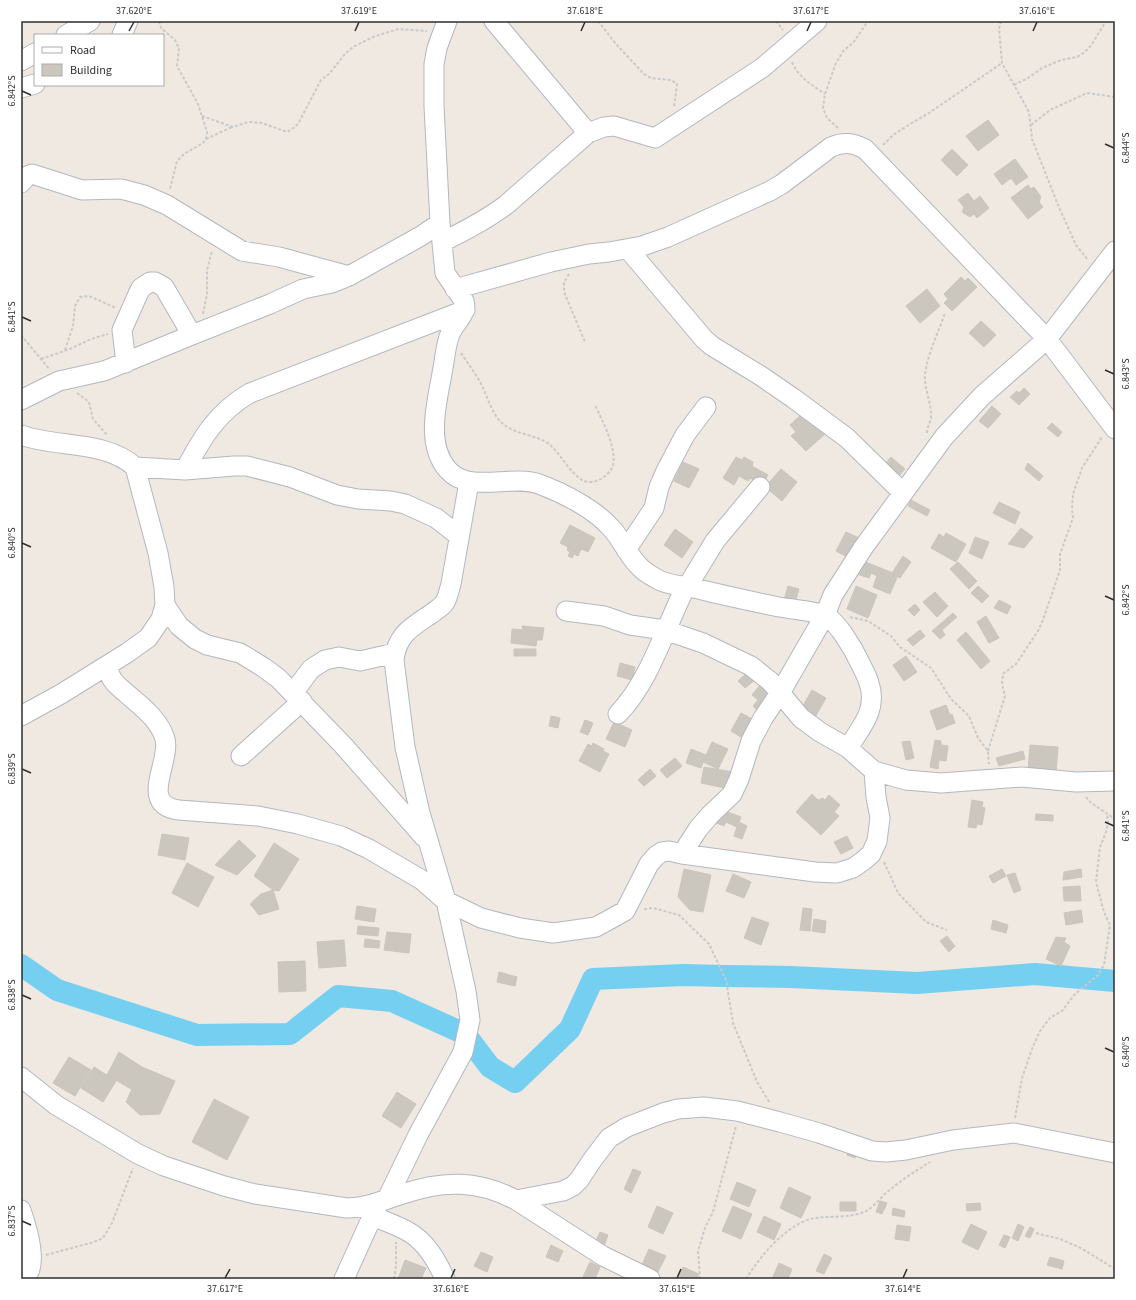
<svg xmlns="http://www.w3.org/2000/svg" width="1136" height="1300" font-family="'Source Sans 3',sans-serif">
<rect width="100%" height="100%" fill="#efe9e1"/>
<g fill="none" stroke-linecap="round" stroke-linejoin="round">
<!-- river -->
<path stroke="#75cff0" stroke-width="22" d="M21,965L57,990L197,1035L290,1034L338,996L392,1001L465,1034L490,1067L515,1082L570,1029L593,979L683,975L724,976L791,977L917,983L1035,974L1115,981"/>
</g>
<!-- building -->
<path fill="#cbc7bf" stroke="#cbc5ba" d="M988,120L999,135L978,151L966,136Z
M952,149L968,165L957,176L941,160Z
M1015,159L1028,177L1016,185L1011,178L1002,185L994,174Z
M1028,185L1031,189L1034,187L1041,197L1039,202L1043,207L1028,219L1011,198Z
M968,193L974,201L980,196L989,208L977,218L974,214L970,217L962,212L964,207L958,200Z
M961,277L965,281L968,278L977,287L952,311L944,303L948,299L944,294Z
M927,289L940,306L920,323L906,306Z
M981,321L996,335L984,347L969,333Z
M1024,388L1030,394L1019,405L1010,397L1017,391L1019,393Z
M992,406L1001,414L988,428L979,421Z
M804,412L825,434L806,451L791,436L796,432L790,425Z
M1052,423L1062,432L1058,437L1047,428Z
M736,457L742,460L744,457L753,462L752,466L768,475L762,485L750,478L748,481L739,476L734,485L723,478Z
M891,457L905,469L895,480L882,468Z
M683,462L699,469L689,488L674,481Z
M1028,463L1043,476L1039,481L1025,469Z
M781,469L797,482L782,501L765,487Z
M911,500L930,510L927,516L908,506Z
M999,502L1020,512L1015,524L993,513Z
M570,525L595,538L588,552L581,549L578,556L574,554L572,558L568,556L570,552L567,550L568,547L560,543Z
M1021,528L1033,537L1024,548L1008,544Z
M675,529L693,542L682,558L664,545Z
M846,532L859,538L849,558L836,551Z
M946,533L966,544L956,562L931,548L939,534L944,537Z
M975,537L989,542L982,559L969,553Z
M903,556L911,562L900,578L892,573Z
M863,561L898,575L890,594L873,587L877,576L871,573L869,578L857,574Z
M958,562L977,581L969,589L950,569Z
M788,586L799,589L795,603L784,600Z
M856,586L877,595L868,618L847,609Z
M978,586L989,596L982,603L971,593Z
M935,592L948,606L937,617L923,602Z
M999,600L1011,606L1007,614L994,608Z
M915,604L920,610L914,616L908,610Z
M953,613L957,617L942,630L945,635L940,639L932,631Z
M986,616L999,638L989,643L977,622Z
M522,626L544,628L542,640H537L536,646L511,643L512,629L523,630Z
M920,630L925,636L913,646L907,640Z
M966,632L990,661L981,669L957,640Z
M514,649H536V656H514Z
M906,656L917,672L904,681L893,665Z
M620,663L635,667L632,680L617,676Z
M748,672L755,680L745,688L738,681Z
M760,685L775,693L759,712L753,706L758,700L752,695Z
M812,690L826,698L814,719L800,711Z
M946,705L950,715L952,714L955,723L937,730L930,711Z
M741,713L752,719L746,729L749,731L744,739L731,731Z
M551,716L560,718L558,728L549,726Z
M585,720L593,723L588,735L580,732Z
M614,722L632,730L625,747L606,739Z
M935,740L941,741V745L948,746L946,761L939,760L938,769L930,767Z
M910,741L914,758L906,760L902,742Z
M712,742L728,749L718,769L703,762Z
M593,743L604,749L603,751L609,754L600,772L579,761L588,744L592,746Z
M1030,745L1058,747L1056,773L1028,771Z
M691,749L706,755L701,768L686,763Z
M1023,751L1025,759L999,766L996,758Z
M675,758L682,766L667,778L660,770Z
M704,767L733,772L731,782L726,784L725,788L701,783Z
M650,769L656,776L644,786L638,780Z
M812,794L818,800L823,798L825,800L829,795L840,805L834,812L839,816L821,835L796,812Z
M972,800L983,802L982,807L985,808L982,825L977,824L976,828L968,827Z
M720,809L741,817L739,822L747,826L742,839L734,836L737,827L726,822L724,826L714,822Z
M1036,814L1053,815V821L1035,820Z
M162,834L189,838L185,860L158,855Z
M847,836L853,848L841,854L834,842Z
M239,840L256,856L237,875L215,865Z
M274,843L299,859L279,891L273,890L254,876Z
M187,863L214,877L198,907L172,893Z
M684,869L711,875L703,912L690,910L678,897Z
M1002,869L1006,876L993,883L989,876Z
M1081,869L1082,877L1063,880L1064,872Z
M1015,873L1021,890L1014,893L1007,875Z
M733,874L751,882L744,898L726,891Z
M1080,886L1081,901H1064L1063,887Z
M273,890L279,909L259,915L250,904L261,894Z
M357,906L376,909L374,922L355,919Z
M803,908L812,909L810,931L800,930Z
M1081,910L1083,922L1066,925L1064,913Z
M752,917L769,923L761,945L744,938Z
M814,919L826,921L825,933L812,931Z
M993,920L1008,925L1006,933L991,929Z
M358,926L379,928L378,936L357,934Z
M387,932L411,934L409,953L384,950Z
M947,936L955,946L949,952L940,941Z
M1056,937L1066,938L1064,942L1070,946L1061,966L1046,959Z
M365,939L380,941L379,948L364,947Z
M344,940L346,966L319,968L317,942Z
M305,961L306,991L279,992L278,962Z
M499,972L517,977L515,986L497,982Z
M119,1052L142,1067L131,1089L107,1075Z
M69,1057L91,1070L75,1096L53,1083Z
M94,1067L116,1081L103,1102L81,1088Z
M142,1067L175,1081L160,1114L140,1115L126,1102Z
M397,1092L416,1104L401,1128L382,1116Z
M214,1099L249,1117L227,1160L192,1142Z
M848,1150L857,1153L855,1158L847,1155Z
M633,1169L641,1172L631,1193L624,1189Z
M737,1182L756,1190L749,1207L730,1199Z
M789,1187L811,1197L801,1218L780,1208Z
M880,1201L887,1203L882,1214L876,1212Z
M840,1202H856V1211H840Z
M980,1203L981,1210L967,1211L966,1204Z
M657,1206L673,1213L663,1234L648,1227Z
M733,1206L752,1214L741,1239L722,1231Z
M893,1208L905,1211L904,1217L892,1215Z
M764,1216L781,1224L774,1240L757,1232Z
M971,1224L987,1232L978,1250L962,1242Z
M1018,1224L1024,1227L1018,1241L1012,1238Z
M897,1225L911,1227L909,1241L895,1239Z
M1030,1227L1034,1229L1030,1238L1025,1236Z
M600,1232L608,1235L603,1249L594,1245Z
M1004,1235L1010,1237L1005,1248L999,1245Z
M551,1245L563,1251L558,1262L546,1257Z
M649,1249L666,1256L657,1274L641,1267Z
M481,1252L493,1257L487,1272L474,1266Z
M824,1254L832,1258L824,1274L816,1271Z
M1050,1257L1064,1261L1062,1269L1047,1265Z
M405,1260L426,1268L421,1279H398Z
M590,1262L600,1267L595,1279H582Z
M779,1263L792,1269L788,1279H772Z
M683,1267L699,1274L697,1279H678Z"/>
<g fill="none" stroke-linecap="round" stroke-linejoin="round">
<!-- minor casing -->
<g stroke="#b4b7c1" stroke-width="21">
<path id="minor" d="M447,21L437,48L434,64V106L440,223L445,273L464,301C468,314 455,322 450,334C446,344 445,357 443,368C438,399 424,443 448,470C469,494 511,474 539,484C563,493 595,509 612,529C623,541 629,558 642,569C646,573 652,576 657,579C669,586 681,585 694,588C722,595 750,601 779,607C791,609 813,611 824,615C837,620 854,650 860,663C863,669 867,676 869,683C878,710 861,727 848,748
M494,21L588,133
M66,35L90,21
M122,35L128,21
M21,61L35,53
M21,88L35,84
M21,183L27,176L32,174L82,190L121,189L144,195L167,205L242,251L279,257L349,276
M442,242C465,231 486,220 506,205L588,133L604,127L614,126L655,138L762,68L817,21
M628,249L704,339L712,346L761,376L793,398L847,438L903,493
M455,289L551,262L589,254L609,252L642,246L668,237L770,191L782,184L831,147C844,141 853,143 865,149L1047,339L1115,429
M126,363L122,330L138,294L141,288L150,282H155L164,287L192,335
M21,400L59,381L104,371L192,335L270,304L303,289L332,283L349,276L421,236L440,223
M21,435C56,448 106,440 135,467L158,553L164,587L165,605L161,619L148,638L127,653L61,694L21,716
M135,467L185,470L234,466H247L290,477L337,495L358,499L391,501L405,504L436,518L459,536
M185,470C202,438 217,412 250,393L465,310
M626,550L654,508L659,487L666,471L685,435L706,407
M687,587L715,541L760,487
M165,605L179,626L195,639L207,645L240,653L263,667L278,678L343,745L424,837
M566,611L604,616L630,625L665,630L703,643L751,666L771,682L801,718L820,732L848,748L874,771L906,780L941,783L1022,777L1076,782L1115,781
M106,667L112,679L116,684C132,700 158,715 165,739C171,762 138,805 179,810L258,816L298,824L341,836L369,849L422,880L446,901L481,918L520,928L553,933L596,927L625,911L649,864L656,856L662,852L669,851L682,854L815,872L837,873L853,868L863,861L871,854L877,841L880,818L876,797L874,771
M293,693L311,669L325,660L339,657L360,661L395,653
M618,714C650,681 665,628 686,586
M241,756L302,701
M682,854L698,829L710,815L732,794L739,779L751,741L763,718L780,693L825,615L833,595L863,548L944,437L982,396L1047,339L1115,251
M21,1077L56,1105L138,1154L164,1166L224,1186L255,1194L347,1208C367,1208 383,1200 403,1194C443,1180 478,1180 516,1200L603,1256L650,1279
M387,1199L418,1135L463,1052L470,1020L466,991L446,901L420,813L405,747L394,660C397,634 412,627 431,614C436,610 442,607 445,602C448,597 449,590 451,584L469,482
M516,1200L563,1191L573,1186L579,1180L593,1159L609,1138L627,1127L663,1113L678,1109L704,1107L737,1111L780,1122L819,1133L872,1151L886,1152L906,1150L953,1140L1014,1133L1115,1153
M21,1210C26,1225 35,1253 30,1269C29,1273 26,1276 23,1279
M373,1216C384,1221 396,1225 407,1231C426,1241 437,1261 445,1279
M344,1279L377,1206"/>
</g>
<!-- path -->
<path stroke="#c9c9c9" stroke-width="2" stroke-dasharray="3 2" stroke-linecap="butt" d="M159,21L161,28L175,40L179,48L177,66L198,104L207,132L206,139L203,143L184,154L177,161L170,189
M598,21L616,44L644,74L651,78L671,80L677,84L674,107
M776,21L783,30
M1001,21L999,29L1002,63L1029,112L1032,139L1058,205L1076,245L1088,260
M792,62C798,77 812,85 825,94
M1014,85L1028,78L1042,68L1061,60L1077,57L1085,52L1092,44L1106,21
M202,116L233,127L248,122L262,123L287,132L295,127L299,122L321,80L329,74L345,54L353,47L373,37L398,29L427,31
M1031,125L1050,110L1087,93L1115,97
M838,128L827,118L823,108L825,94L836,63L844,50L853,43L868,21
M206,139L232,127
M883,145L893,135L915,121L929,113L1002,63
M569,274L564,282V292L585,342
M203,314L207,294V270L212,251
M21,335L50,370
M65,350L73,326L75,306L80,297L89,296L116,308
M461,353C468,364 477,375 482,386C488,398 492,414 502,423C515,435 535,434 549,444C561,454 568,471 582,480C586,483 594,482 599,480C605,477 611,472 613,465C617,448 602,420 595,405
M41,359L70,349L91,339L108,334
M77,393L89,402L93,419L107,435
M927,433C927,427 930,423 931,418C932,403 924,390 925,375C927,355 939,331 945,313
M850,617L868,621L891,636L900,647L931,668L951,699L969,716L978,738L988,751L989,764
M988,751L1005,696L1002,684L1003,674L1016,664L1038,631L1043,620L1060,570V554L1073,518L1072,509L1073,494L1082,468L1102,437
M1086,797L1090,802L1115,819
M884,862L898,893L926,922L947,930
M644,909L653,908L679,915L709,944L726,980L733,1023L757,1082L770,1103
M1015,1118L1022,1078L1032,1049L1040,1031L1050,1018L1062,1011L1075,994L1098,975L1104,965L1110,925L1104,912L1096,882L1100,847L1106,832L1108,823L1107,814
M1036,1233L1060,1239L1081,1248L1115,1269
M46,1255L94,1242L103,1238L112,1223L133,1168
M394,1279L396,1266V1242
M700,1279L698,1251L705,1228L713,1212L736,1126
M746,1279C760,1256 788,1222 816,1218C831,1216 849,1218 864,1212C874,1208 881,1196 890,1190C902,1179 916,1171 930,1162"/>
<!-- minor -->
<use href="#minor" stroke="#fff" stroke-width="19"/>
</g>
<!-- ticks -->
<path fill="none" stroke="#2e2e2e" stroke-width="1.5" d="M129,31L134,22M355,31L359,22M581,31L585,22M807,31L811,22M1033,31L1037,22M22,91L31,95M1105,144L1114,148M22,317L31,321M1105,370L1114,374M22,543L31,547M1105,596L1114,600M22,769L31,773M1105,822L1114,826M22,995L31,999M1105,1048L1114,1052M22,1221L31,1225M225,1278L230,1269M451,1278L455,1269M677,1278L681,1269M903,1278L907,1269"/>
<!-- border -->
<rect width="1136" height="1300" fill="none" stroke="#ffffff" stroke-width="44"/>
<!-- legend -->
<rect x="34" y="34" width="130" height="52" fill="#ffffff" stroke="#ababab"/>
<rect x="42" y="47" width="20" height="6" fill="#ffffff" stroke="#ababab"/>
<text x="70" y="54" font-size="12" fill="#2e2e2e">Road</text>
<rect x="42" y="64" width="20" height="12" fill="#cbc7bf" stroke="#ababab"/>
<text x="70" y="74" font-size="12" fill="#2e2e2e">Building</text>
<rect x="22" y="22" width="1092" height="1256" fill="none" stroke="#2e2e2e" stroke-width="1.5"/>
<g font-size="10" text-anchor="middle" fill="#2e2e2e">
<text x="134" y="14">37.620°E</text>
<text x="359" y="14">37.619°E</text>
<text x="585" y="14">37.618°E</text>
<text x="811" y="14">37.617°E</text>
<text x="1037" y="14">37.616°E</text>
<text transform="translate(11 91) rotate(-90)" y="4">6.842°S</text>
<text transform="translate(1125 148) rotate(-90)" y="4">6.844°S</text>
<text transform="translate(11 317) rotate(-90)" y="4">6.841°S</text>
<text transform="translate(1125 374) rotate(-90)" y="4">6.843°S</text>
<text transform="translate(11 543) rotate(-90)" y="4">6.840°S</text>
<text transform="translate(1125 600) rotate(-90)" y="4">6.842°S</text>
<text transform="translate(11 769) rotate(-90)" y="4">6.839°S</text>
<text transform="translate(1125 826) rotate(-90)" y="4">6.841°S</text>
<text transform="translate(11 995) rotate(-90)" y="4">6.838°S</text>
<text transform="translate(1125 1052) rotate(-90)" y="4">6.840°S</text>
<text transform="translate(11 1221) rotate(-90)" y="4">6.837°S</text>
<text x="225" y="1292">37.617°E</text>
<text x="451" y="1292">37.616°E</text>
<text x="677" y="1292">37.615°E</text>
<text x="903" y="1292">37.614°E</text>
</g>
</svg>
